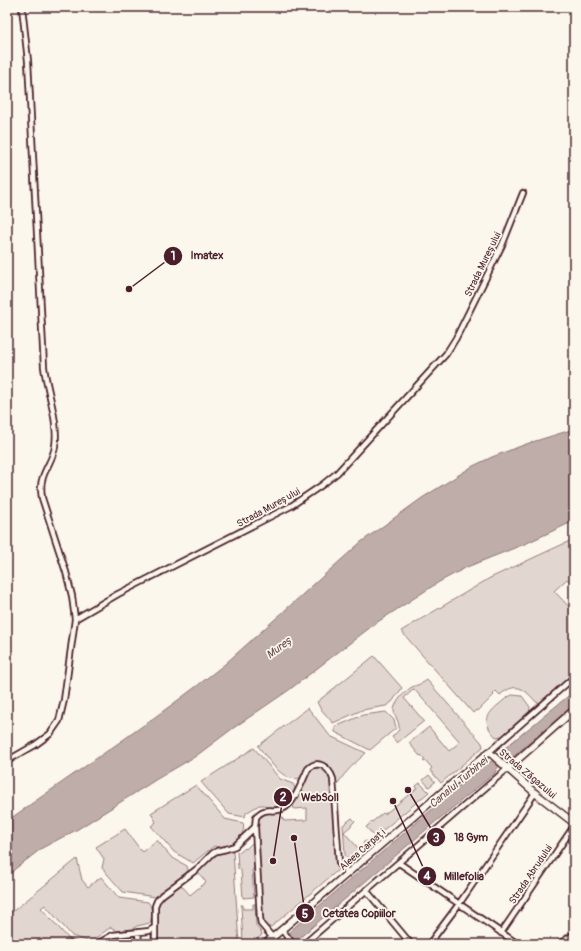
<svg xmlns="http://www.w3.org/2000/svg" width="581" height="951" font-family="Pangolin,sans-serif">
<rect width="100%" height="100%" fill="#fbf7ec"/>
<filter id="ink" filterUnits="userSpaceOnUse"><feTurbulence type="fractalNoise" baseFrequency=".025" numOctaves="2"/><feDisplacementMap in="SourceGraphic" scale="8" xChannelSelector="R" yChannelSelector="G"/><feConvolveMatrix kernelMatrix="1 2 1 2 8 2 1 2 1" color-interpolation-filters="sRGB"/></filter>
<g filter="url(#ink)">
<!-- green -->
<path fill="#e2d7d0" stroke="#967b7e" d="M574,539V586L567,579L554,591L574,612V674L542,703L536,702C525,689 516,681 500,695L496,691L493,694L494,695L478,711L476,710L473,713L401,631L490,578Z
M374,656L402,688L392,702L386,706L362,710L333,723L320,708L317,702Z
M427,680L482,743L483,747L441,783L430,770L432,768L426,761L425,762L423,761L425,759L421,755L420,756L409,743L429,727L449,751L460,742L414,689L404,698L424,721L397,743L392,737L399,730C400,721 393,714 394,709C396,701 405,691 412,687C417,685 422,684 427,680Z
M512,695L522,696L530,707L529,714L502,736L496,737C483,724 485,716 498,705C503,701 507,697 512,695Z
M308,708L330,736L366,753C355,763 346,771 338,783L335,782L331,770L320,761C308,761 305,769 300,778C282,783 268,758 258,746Z
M386,712L394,720L396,728L370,750L335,732V727L363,715Z
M254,748L280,779L293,784L295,788C287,804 285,808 266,807L264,805H259L246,813L245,817L229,814L201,782Z
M317,767C325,768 328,772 331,779L338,870L271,927H268L263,923L262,919L257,823C260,811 270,813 280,812L284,821L307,820V808L294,809L293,805L310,772Z
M429,775L435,782L429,787L423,780Z
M420,783L429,792L375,837L366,827L383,813L385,814L417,788L416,786Z
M196,785L225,819L243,823C247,833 234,846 224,847C220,848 218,847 214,846L193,863L174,852L151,826L156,822L151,813Z
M352,818L355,821L351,825V826L344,832L359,849L364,845L363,843L365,841L367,842L371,839L372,841L351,860H349L345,855L343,825Z
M125,829L142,852L157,840L171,857L187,866L188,870L186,873L155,897L123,892L102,868L104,859L96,847Z
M252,843L253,845L255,868L252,870L254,897L243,898L241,870L238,869L237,851L239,853L245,848L246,849Z
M233,851L239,944H158V906L159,901L181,885L190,895L206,882L197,871L218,854Z
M77,859L82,880L88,887L101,877L119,898L148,902C153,908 152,917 150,923L137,926L132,929L117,931L111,927L97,937L98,940L94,943L72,936L45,905L41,908L69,939L83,944H7V916Z
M253,904H255L256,926L261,932L262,935L251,944H243L241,905H243V909H253Z
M151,935L153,944H141V936L142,939H151Z
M135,936V944H108L114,939Z"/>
<!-- water -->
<path fill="#bfadaa" stroke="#907477" d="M574,429V521L527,543L467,567L439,582L376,623L289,690L232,729L196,756L157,779L78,829L42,848L15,869L7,877V821C80,769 155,720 225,664L361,542L422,498L473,466L492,457L529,443Z
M574,690V705L508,761C503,761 496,768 495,773L434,823L297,940H295L290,944H274L276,942H279L290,934V931L486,763C491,763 498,757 500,752L567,697Z"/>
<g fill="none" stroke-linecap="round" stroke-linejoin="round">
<!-- street casing -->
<g stroke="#4a1f2b" stroke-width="8">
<path id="street" d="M75,619L118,594L291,506L322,485L337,473L446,354L456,338L503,243L523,193
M489,752L574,677
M7,761L35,745L50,734L59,721L64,700L75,619L72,596L66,572L42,498C41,491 40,484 43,477C46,467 54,457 55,446C59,422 47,391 44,367L28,61L22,7
M399,863L518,944
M366,890L411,944
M282,930L293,944
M138,932L139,944
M501,933L574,826
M273,938L261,924L260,918L255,827L256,817C265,806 272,813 282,809C295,804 302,781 308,769C318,759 329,767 333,779L339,863L348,873
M97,944L113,935L149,931L154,928
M155,944V906L157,901L162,895L197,869L213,853L217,851L226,849L235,846L255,827
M304,944L507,769
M429,944L459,904L535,793
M559,944L574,934"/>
</g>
<!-- secondary casing -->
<g stroke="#4a1f2b" stroke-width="9">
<path id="secondary" d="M507,769L574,710
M265,944L489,752L535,793L574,823"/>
</g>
<!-- street -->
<use href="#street" stroke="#fbf7ec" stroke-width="4.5"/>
<!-- secondary -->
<use href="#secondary" stroke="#fbf7ec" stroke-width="6"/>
</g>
</g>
<g text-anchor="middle" stroke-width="3.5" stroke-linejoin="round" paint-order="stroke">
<!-- street labels -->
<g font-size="10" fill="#4a1f2b" stroke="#fbf7ec">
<text transform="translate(482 264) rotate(-64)" y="4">Strada Mureșului</text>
<text transform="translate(268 507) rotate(-29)" y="4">Strada Mureșului</text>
<text transform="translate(528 773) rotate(40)" y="4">Strada Zăgazului</text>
<text transform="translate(362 849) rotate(-41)" y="4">Aleea Carpați</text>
<text transform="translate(530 874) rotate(-56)" y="4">Strada Abrudului</text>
</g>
<!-- water labels -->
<g font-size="11" font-style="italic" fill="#6d4a51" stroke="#fbf7ec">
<text transform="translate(279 647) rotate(-37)" y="4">Mureș</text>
<text transform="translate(458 782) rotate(-40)" y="4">Canalul Turbinei</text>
</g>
</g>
<!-- callouts -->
<path fill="none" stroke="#4a1f2b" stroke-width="1.5" d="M129 289L173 256M273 861L283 797M408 790L436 837M393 801L427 876M294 838L305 913"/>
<g fill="#4a1f2b" stroke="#fbf7ec" stroke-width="1.5">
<circle cx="129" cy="289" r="4"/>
<circle cx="273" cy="861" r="4"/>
<circle cx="408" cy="790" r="4"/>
<circle cx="393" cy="801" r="4"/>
<circle cx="294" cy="838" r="4"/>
<circle cx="173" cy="256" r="10"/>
<circle cx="283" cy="797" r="10"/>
<circle cx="436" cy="837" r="10"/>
<circle cx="427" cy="876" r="10"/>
<circle cx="305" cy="913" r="10"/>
</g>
<g font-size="12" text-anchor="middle" font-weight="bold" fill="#fff">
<text x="173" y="260">1</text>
<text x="283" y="801">2</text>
<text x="436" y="842">3</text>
<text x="427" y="880">4</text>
<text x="305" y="918">5</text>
</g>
<g font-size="11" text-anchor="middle" font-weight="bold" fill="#4a1f2b" stroke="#fbf7ec" stroke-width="3.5" stroke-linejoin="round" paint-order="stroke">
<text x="207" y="259">Imatex</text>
<text x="320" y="801">WebSoll</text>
<text x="471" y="841">18 Gym</text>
<text x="464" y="880">Millefolia</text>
<text x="359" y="917">Cetatea Copiilor</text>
</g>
<!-- margin -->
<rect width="581" height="951" fill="none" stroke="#fbf7ec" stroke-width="24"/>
<rect x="12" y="12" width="557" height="927" fill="none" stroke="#4a1f2b" stroke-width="1.5" filter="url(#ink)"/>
</svg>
